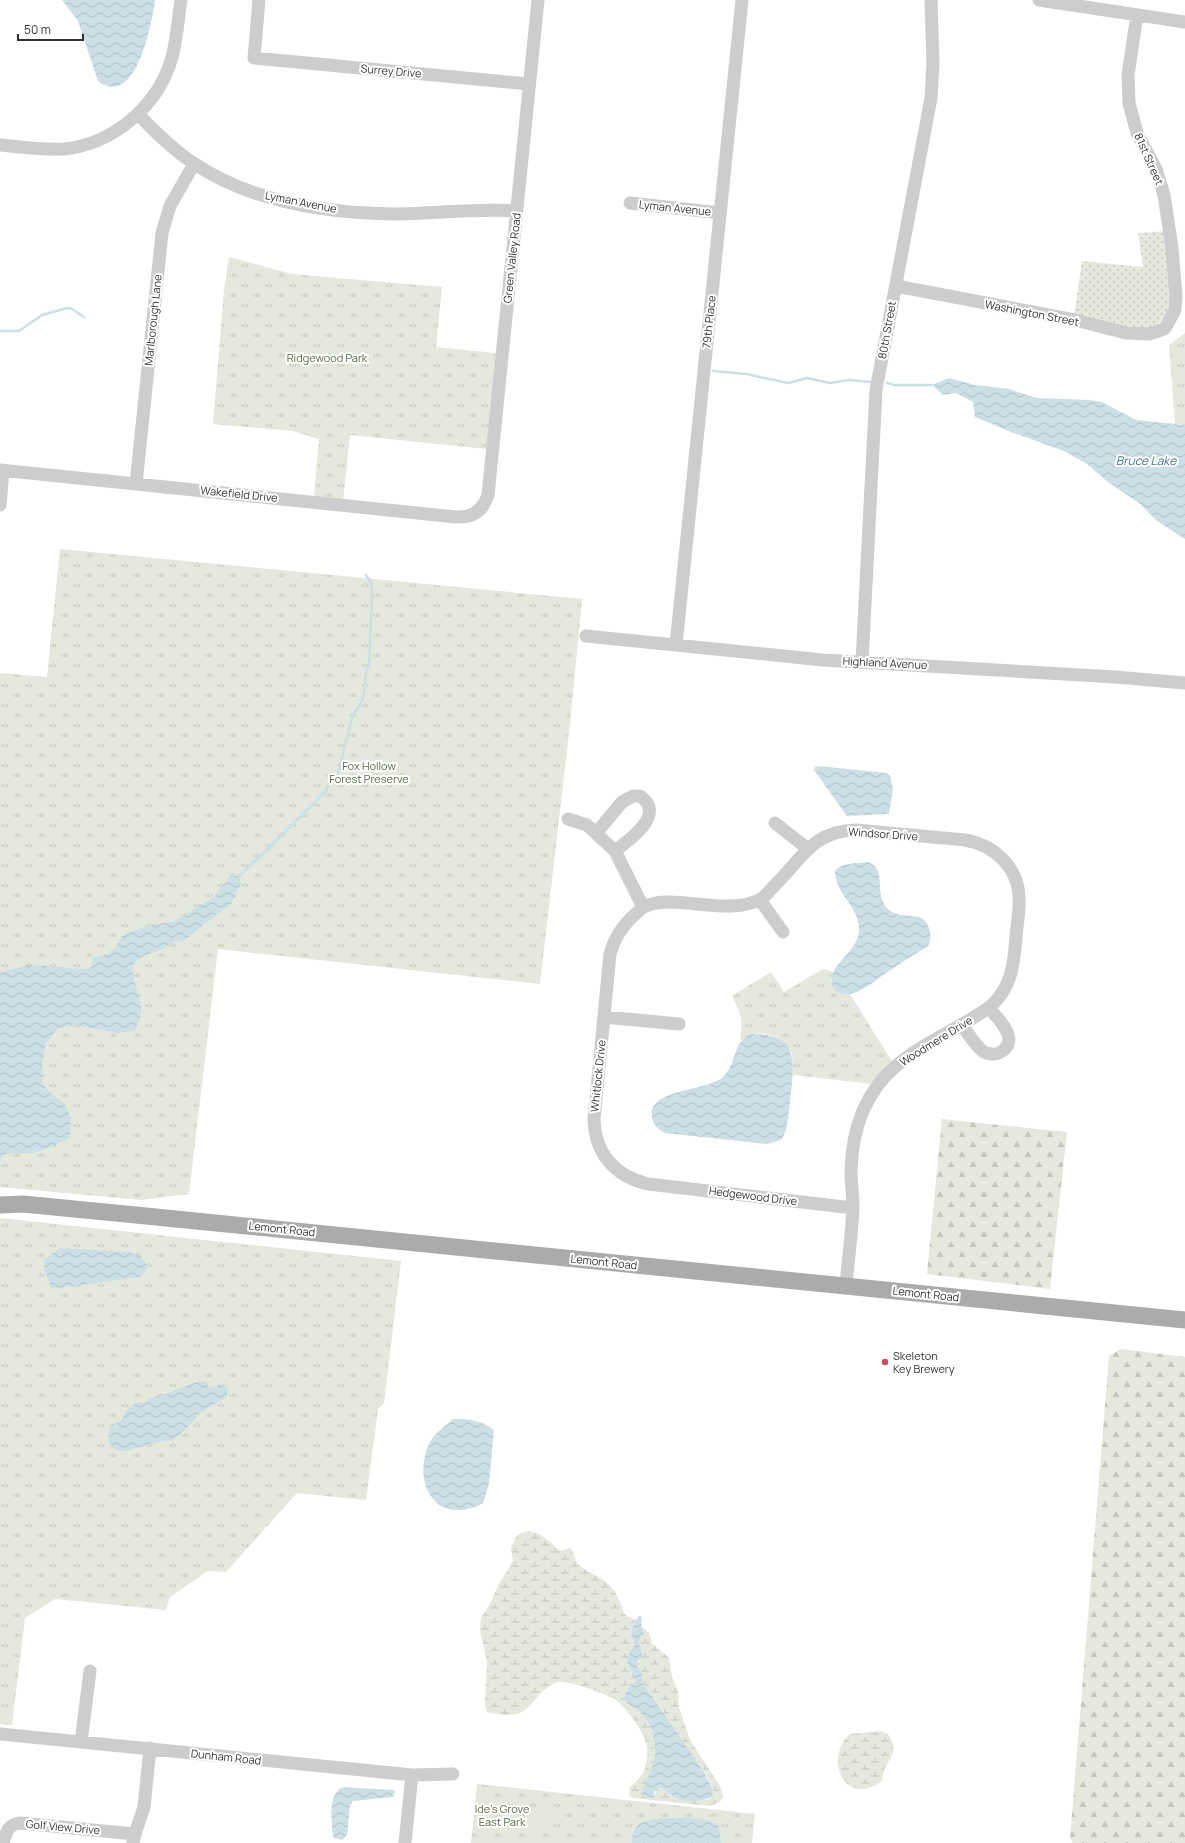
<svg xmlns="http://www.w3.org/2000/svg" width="1185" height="1843" font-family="Manrope,sans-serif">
<defs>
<pattern id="grass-dots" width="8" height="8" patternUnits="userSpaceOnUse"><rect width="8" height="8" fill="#e4e8dd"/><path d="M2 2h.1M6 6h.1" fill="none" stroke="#c4c7be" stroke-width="1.8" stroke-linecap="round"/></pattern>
<pattern id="forest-firs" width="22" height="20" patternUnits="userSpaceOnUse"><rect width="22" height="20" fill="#e4e8dd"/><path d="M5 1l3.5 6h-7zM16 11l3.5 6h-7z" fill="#c4c7be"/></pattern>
<pattern id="wetland-marsh" width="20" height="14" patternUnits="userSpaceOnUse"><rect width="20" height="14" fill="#e4e8dd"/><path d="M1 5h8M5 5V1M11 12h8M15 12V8" fill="none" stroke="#c4c7be"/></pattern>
<pattern id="park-tufts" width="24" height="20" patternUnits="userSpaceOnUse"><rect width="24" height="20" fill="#e4e8dd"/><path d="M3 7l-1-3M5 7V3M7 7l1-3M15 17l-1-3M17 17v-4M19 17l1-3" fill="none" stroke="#c4c7be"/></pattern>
<pattern id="water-waves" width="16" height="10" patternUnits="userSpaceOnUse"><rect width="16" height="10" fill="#ccdfe6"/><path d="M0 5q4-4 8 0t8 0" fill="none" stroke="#b0c0c6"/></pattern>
</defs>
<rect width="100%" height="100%" fill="#fff"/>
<!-- grass -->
<path fill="url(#grass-dots)" d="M1166,231L1170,300C1166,336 1137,329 1111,324C1099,321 1087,319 1074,316L1082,261L1143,267L1138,233Z"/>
<!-- forest -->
<path fill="url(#forest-firs)" d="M942,1119L1067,1132L1050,1289L927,1274Z
M1121,1349L1185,1357V1843H1073L1070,1839L1109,1356Z"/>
<!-- wetland -->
<path fill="url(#wetland-marsh)" d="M528,1531C544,1533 548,1542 561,1551L570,1548C576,1554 574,1560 578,1564C587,1573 599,1575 607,1583C617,1591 621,1605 625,1615L636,1620C630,1630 630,1635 635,1644L632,1650L627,1654L631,1673L636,1679L635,1683L629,1685L623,1699C628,1706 637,1708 643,1714C653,1727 657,1750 653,1765C650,1776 641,1786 644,1797H654L657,1788L660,1787L674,1797L706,1800L710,1799L713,1794C711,1774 694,1760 684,1744C671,1723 656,1703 642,1682V1674L636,1664L640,1661L642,1653C638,1645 638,1640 644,1633L643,1628L649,1633L652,1643L669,1658L672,1677L678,1691L679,1708L690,1740L720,1786L723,1796L720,1802L710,1806L633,1798L629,1796L630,1787C643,1777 649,1765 647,1748C646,1733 627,1709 616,1700C606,1694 568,1680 558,1682C553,1683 546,1689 542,1692C536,1698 528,1709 520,1713C511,1717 496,1714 487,1712L485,1705L487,1662L480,1630L481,1618L489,1606L498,1586L513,1561L511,1548L517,1535Z
M880,1731L888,1734C898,1750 893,1754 885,1768C883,1772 883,1777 882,1781C845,1809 823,1758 850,1734Z"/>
<!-- park -->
<path fill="url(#park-tufts)" d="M229,257L292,274L442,287L436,347L496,353L487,449L350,435L343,501L314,497L319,439L292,431L213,424L224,290Z
M1185,333V425L1175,424L1169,345Z
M60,549L582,599L570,724L540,984L218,949L189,1194L141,1200L0,1187V673L47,677Z
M823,969L833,972L831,981L845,994H850L893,1063L873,1084L793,1075L792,1053C787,1048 781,1040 776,1037C764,1031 748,1033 740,1041C743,1021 742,1015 732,996L771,972L784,992Z
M0,1218L401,1261L384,1403L378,1409L366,1500L297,1493L226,1572L208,1571L170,1597L166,1610L55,1599L25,1618L12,1725L0,1724Z
M477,1784L755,1814L752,1843H471Z"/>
<!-- pitch -->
<path fill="#e4e8dd" d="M551,1801L561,1817L530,1836L520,1819Z"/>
<!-- water -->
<path fill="url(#water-waves)" d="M62,0H155C152,23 136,110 98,81L78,21Z
M949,378L975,385L1009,389L1037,398L1090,400L1102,402L1136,420L1185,425V539L1157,521L1139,503L1108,482L1087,464L1064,451L1011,432L975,417L973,402L956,393L943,395L932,385Z
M818,766L886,773L890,776L893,788L889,814L847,816L814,770L815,767Z
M867,862C889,868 872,893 888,909C902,922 923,908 929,928C931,935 931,940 928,946C916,954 903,961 892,969C879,977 865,991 850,994C844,995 837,993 834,988C831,984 831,978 833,973C839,959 859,947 859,930C860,907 835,894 835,871C842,862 857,864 867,862Z
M239,876L241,883L231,904L183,941C175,940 167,947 160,950C150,954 139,956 133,965C130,970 140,998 141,1007C142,1016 138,1024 135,1031L118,1033L75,1025L58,1028L46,1043L42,1063V1083L51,1094L64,1103L71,1117L70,1137C58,1144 47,1150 32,1153C23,1154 13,1151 3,1155L0,1162V972L31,965L84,969L91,967L94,957L108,954L115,948L122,936L146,926L175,921L214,897L230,877Z
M751,1034C801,1033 794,1064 790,1101C788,1114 789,1129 781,1140L767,1144L665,1133C658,1129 653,1125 652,1117C647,1088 708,1092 724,1076C737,1063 733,1040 751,1034Z
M60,1248L129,1252L142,1257L148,1268L140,1277L52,1289L44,1269L45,1259Z
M199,1381L207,1383L209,1388L221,1385L228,1388L227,1397L201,1412L186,1429L173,1440L162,1441L125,1451C108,1452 106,1438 111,1425L120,1422L127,1410L134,1404L145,1402L150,1398L163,1395Z
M453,1419C469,1419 481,1420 494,1430L489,1484L483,1503C439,1527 412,1487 428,1446C432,1435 445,1426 453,1419Z
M639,1616H641L642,1619L641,1624L644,1633C635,1643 642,1647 642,1657L636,1664L642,1674V1682L704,1772L712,1788L713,1795L710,1798C698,1802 685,1803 674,1797C669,1794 665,1790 660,1787L654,1792V1797L650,1798L641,1795C643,1786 649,1776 652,1767C658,1751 654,1727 642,1714C637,1708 628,1706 623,1699L630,1684L635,1683L636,1680L633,1677L626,1657L635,1645C629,1631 631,1628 639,1616Z
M343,1787L393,1790L395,1791L393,1797L353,1801L350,1806L347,1835L342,1840L334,1838L333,1836C332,1822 327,1793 343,1787Z
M654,1819C674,1818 702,1815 719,1825L721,1843H632C632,1826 638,1822 654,1819Z"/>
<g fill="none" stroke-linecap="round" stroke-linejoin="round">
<!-- stream -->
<path stroke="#ccdfe6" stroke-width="2.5" d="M0,331H19L42,315L67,308L72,309L84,317
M713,371L746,374L788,383L807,378L830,383L849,380L870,382
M887,383L894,385H932
M239,876L267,850L327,790V787L338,774L353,714C358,708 363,702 364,694C366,684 363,674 369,666L372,593L371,583L366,575"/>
<!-- minor -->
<path stroke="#cdcdcd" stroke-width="13" d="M259,0L254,58L529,84
M1039,0L1185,22
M138,114C155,132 174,151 195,164C252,202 325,213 393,214C434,214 475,208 517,211
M0,145C21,147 43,150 64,149C114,144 159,105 172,57C177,39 178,19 181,0
M630,203L720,213
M896,286L1075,320L1126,333L1149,334L1164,329L1167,325L1175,310L1176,296L1172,248L1164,195L1156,169L1137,133L1129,103L1128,75L1137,15
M0,470L456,517C472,518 483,511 488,495L538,0
M136,484L162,233L170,206L194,164
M0,505L3,471
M586,636L823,660L1115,677L1185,683
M676,645L742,0
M862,662L876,390L931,98L933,63L931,0
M568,819L587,825L615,851L643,907
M775,823L808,849
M597,832L622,802L633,796H640C667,814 629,840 615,851
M760,900L783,932
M604,1017L679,1024
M962,1025C968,1033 976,1047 984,1052C988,1054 995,1055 999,1053C1022,1041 999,1020 989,1008
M846,1286C848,1260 852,1234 853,1207C853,1195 851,1183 851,1171C852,1130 864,1093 896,1066C924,1042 961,1028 991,1006C1012,987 1014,963 1016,937C1017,924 1020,910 1019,897C1018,867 994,845 965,840L856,830C812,831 802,859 774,886C770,890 765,898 759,900C724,917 669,891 642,908C638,911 635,915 631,918C620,929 614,939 610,954L594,1119C595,1153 614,1176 648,1184L853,1208
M0,1734L412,1775L453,1774
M81,1742L90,1671
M135,1834L144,1807L150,1748
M3,1843C6,1833 8,1824 20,1823L135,1834L133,1843
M405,1843L412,1775"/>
<!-- major -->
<path stroke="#ababab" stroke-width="17" d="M0,1205L23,1204L136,1215L1185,1320"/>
</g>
<!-- markers -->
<circle fill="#d34b62" stroke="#fff" stroke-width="1.5" cx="885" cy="1362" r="4"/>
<g text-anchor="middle" stroke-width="4" stroke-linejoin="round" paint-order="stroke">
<!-- street labels -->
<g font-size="11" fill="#333" stroke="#fff">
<text transform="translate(391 71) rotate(5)" y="4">Surrey Drive</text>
<text transform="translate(1149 159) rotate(66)" y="4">81st Street</text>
<text transform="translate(301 202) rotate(11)" y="4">Lyman Avenue</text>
<text transform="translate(675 208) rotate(6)" y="4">Lyman Avenue</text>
<text transform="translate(512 258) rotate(-84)" y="4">Green Valley Road</text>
<text transform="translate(1032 313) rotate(11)" y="4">Washington Street</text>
<text transform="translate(153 320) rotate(-84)" y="4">Marlborough Lane</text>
<text transform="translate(709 322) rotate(-84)" y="4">79th Place</text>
<text transform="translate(887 330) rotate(-80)" y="4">80th Street</text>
<text transform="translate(239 494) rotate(6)" y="4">Wakefield Drive</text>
<text transform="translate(885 663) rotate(3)" y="4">Highland Avenue</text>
<text transform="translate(883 834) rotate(4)" y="4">Windsor Drive</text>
<text transform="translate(936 1041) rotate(-32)" y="4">Woodmere Drive</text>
<text transform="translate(598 1076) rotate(-84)" y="4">Whitlock Drive</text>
<text transform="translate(753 1196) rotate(7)" y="4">Hedgewood Drive</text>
<text transform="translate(282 1229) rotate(6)" y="4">Lemont Road</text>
<text transform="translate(604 1262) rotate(6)" y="4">Lemont Road</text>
<text transform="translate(926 1294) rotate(6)" y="4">Lemont Road</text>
<text transform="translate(226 1757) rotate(6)" y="4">Dunham Road</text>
<text transform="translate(63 1827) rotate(5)" y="4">Golf View Drive</text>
</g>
<!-- park labels -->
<g font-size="11" fill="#5a6a44" stroke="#fff">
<text x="327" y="362">Ridgewood Park</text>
<text x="369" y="770">Fox Hollow<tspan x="369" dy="13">Forest Preserve</tspan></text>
<text x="502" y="1813">Ide's Grove<tspan x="502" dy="13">East Park</tspan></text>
</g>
<!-- poi labels -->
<g font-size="11" fill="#333" stroke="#fff" text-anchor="start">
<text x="893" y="1360">Skeleton<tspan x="893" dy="13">Key Brewery</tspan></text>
</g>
<!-- water labels -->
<g font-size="12" font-style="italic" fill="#48798d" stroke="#fff">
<text x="1146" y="465">Bruce Lake</text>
</g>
</g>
<!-- scale -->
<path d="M18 34v6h65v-6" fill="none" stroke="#333333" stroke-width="2"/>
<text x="24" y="34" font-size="12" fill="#333333" stroke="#ffffff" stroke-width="3" paint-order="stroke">50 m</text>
</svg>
